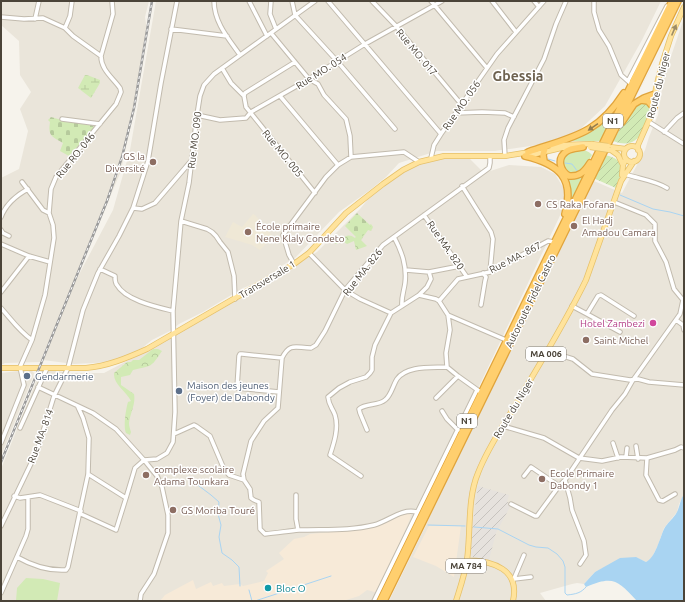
<svg xmlns="http://www.w3.org/2000/svg" width="685" height="602" font-family="Ubuntu,sans-serif">
<defs>
<pattern id="industrial-furrows" width="10" height="10" patternUnits="userSpaceOnUse"><rect width="10" height="10" fill="#e6e2dd"/><path d="M-1 1l2-2M0 10L10 0M9 11l2-2" fill="none" stroke="#c7c3be"/></pattern>
<pattern id="forest-crowns" width="20" height="18" patternUnits="userSpaceOnUse"><rect width="20" height="18" fill="#d2eab5"/><path d="M2 6a3 3 0 1 1 6 0M12 15a3 3 0 1 1 6 0" fill="none" stroke="#b6ca9c"/></pattern>
<pattern id="wetland-marsh" width="20" height="14" patternUnits="userSpaceOnUse"><rect width="20" height="14" fill="#d2eab5"/><path d="M1 5h8M5 5V1M11 12h8M15 12V8" fill="none" stroke="#b6ca9c"/></pattern>
<pattern id="cemetery-stones" width="16" height="16" patternUnits="userSpaceOnUse"><rect width="16" height="16" fill="#d2eab5"/><path d="M2 7V4a2 2 0 0 1 4 0v3zM10 15v-3a2 2 0 0 1 4 0v3z" fill="#b6ca9c"/></pattern>
<pattern id="garden-furrows" width="10" height="10" patternUnits="userSpaceOnUse"><rect width="10" height="10" fill="#d2eab5"/><path d="M-1 1l2-2M0 10L10 0M9 11l2-2" fill="none" stroke="#b6ca9c"/></pattern>
</defs>
<rect width="100%" height="100%" fill="#f6f3ec"/>
<!-- residential -->
<path fill="#eae5da" d="M1,1H149L145,17L147,31L137,91L121,171L40,362L5,363L1,365V178L19,169L28,131L20,109L31,92L20,75L19,41L1,25Z
M156,1H661L642,40L605,106L575,134L537,145L495,151H437L399,163L386,177L370,190L339,212L295,258L283,265L266,279L243,288L203,312L179,324L170,331L152,340L142,348L112,362L74,364L43,360L74,284L113,210L130,150Z
M684,8L589,182L594,181L622,193L645,150L649,137L658,115L664,77L684,18V494L679,504L677,512L664,528L658,545L651,559L648,561L646,562L635,557L603,568L595,572L584,584L577,583L572,584L540,593L546,601H389L426,525L448,476L523,323L558,240L589,183Z
M447,158L470,159L484,173L509,165L541,167L555,174L564,189L565,205L435,479L376,592L372,601H1V469L41,369L70,373H104L165,341L269,282L317,252L360,209L374,192L389,179L426,160Z
M27,370L32,371L34,373L33,377L1,456V373Z"/>
<!-- commercial -->
<path fill="#f7ead8" d="M406,513L411,514L410,519L378,593L367,590L359,596L343,601H160L165,595L193,580L196,589L211,582L213,586L222,583L224,586L240,584L243,586L264,581L268,573L266,571L284,559L279,553L294,539L304,537L310,534L362,529L378,526L388,522L399,516Z
M429,526H461L454,577L436,566L413,557Z"/>
<!-- industrial -->
<path fill="url(#industrial-furrows)" d="M478,486L509,495L507,502L512,503L496,533L489,560L474,559L469,552Z"/>
<!-- education -->
<path fill="#efe8d6" d="M253,214L255,215L273,237L260,250L252,245L225,237L233,222L242,227Z"/>
<!-- grass -->
<path fill="#d2eab5" d="M617,110L600,141H568C587,134 602,125 617,110Z
M574,150C581,150 587,149 592,155L583,170L572,175L565,171L562,160L568,153Z
M588,170L571,202L569,189L564,175L567,177Z
M26,578L43,579L60,583L57,601H16L17,588Z"/>
<!-- forest -->
<path fill="url(#forest-crowns)" d="M371,224L373,227L371,231L368,230L361,240L367,246L356,250L354,241L347,244L344,242L341,241L337,244H335L338,238L342,239C346,235 350,234 355,238L357,235Z
M153,349H158L162,351C150,369 152,365 133,370L130,375L121,377V385L134,394C136,404 130,413 129,423C129,426 130,429 131,432L130,435L126,433C123,427 126,408 128,402L131,401C126,391 113,384 114,373L127,362H131L133,360H139Z"/>
<!-- wetland -->
<path fill="url(#wetland-marsh)" d="M85,75H87L100,80V83L91,98L78,88Z"/>
<!-- cemetery -->
<path fill="url(#cemetery-stones)" d="M51,117L58,119L91,124L94,127V129L69,156L60,151L63,143C51,136 48,136 50,122L48,120Z
M357,213L371,226L359,240L345,226Z"/>
<!-- garden -->
<path fill="url(#garden-furrows)" d="M640,102L648,103L652,110C644,129 639,151 613,141C621,128 628,111 640,102Z
M605,155C628,160 622,171 616,188L593,178Z"/>
<!-- water -->
<path fill="#a9d4f2" d="M684,494V601H637C618,581 614,575 586,587L584,584L595,572L620,558L636,557L646,562C655,558 660,538 664,529C667,523 674,518 677,512C680,506 680,500 684,494Z"/>
<g fill="none" stroke-linecap="round" stroke-linejoin="round">
<!-- stream -->
<path stroke="#a9d4f2" stroke-width="1" d="M548,159L555,161
M565,163L572,164L578,172
M620,195L653,209L670,212L684,216
M199,486L211,495L219,502L218,514L221,525L219,537L222,553L232,560L239,567L240,586
M428,525L465,526
M474,527L498,529L529,545L536,547L548,548L557,554L563,561L565,567V593L567,595C576,594 581,593 586,587
M249,590L252,601
M255,601L331,576"/>
<!-- minor casing -->
<g stroke="#c2bbae" stroke-width="5.5">
<path id="minor" d="M214,1C214,22 228,38 240,55
M249,1L267,36
M271,1L270,14L276,29
M292,1L295,15L337,61L395,129
M328,1L441,134
M372,1L396,26L461,104
M431,1L487,68
M492,1L516,32
M534,1L539,7
M594,1V12L599,30L609,46L621,75L630,83
M1,17L24,19L43,18L65,28L73,36L101,56
M35,19L39,1
M65,28L70,16L72,1
M171,29L227,36
M271,33L309,79L318,84L324,95L346,119L350,136L351,157
M222,68L231,83L244,96L246,107L315,193
M628,81L667,6
M244,96L245,93L295,62
M280,96L338,165
M456,113L482,112L505,113L514,117
M197,115L220,120L246,118L251,112L309,79L365,44L442,1
M62,119L100,124
M649,122L684,144
M664,132L677,118L684,113
M505,156L504,140L508,128L544,59L556,24L566,1
M431,158L434,145L441,134L497,54L544,1
M625,174C639,179 654,180 667,188
M22,182L43,210L49,213
M462,186L491,232L493,239L490,272
M133,208L142,209L155,203L191,161
M424,215L467,277
M1,217C6,204 15,196 28,189
M181,221L207,229L212,232L216,236L220,242L228,252L234,276L235,299
M1,230L3,233L9,236
M394,237C402,252 407,266 405,283C404,291 401,298 402,306
M1,244L29,256L50,262
M309,253L345,290L360,299L391,313
M294,264L289,255L283,235L326,177L338,165L351,157L404,152L419,162
M100,269L115,276C115,279 115,283 117,285C125,300 157,307 173,311
M406,270L429,272L460,266
M1,292L29,256
M419,295L427,287L431,279L429,272
M439,301L458,279L490,272L548,241L554,242
M439,301L448,315L506,340
M481,305L485,281L486,277L483,273
M572,306L587,314
M1,308C11,319 19,331 32,340
M676,320L683,325L684,330
M620,332L587,314L598,296L601,295L634,316
M547,351L573,359L592,374L630,380L638,379L649,382L684,385
M447,367L446,353L450,330L448,315
M38,387L93,413L116,429L144,460L157,476L162,487L168,515V533L154,574L141,594L140,601
M279,392L237,388L239,356L240,354H242L282,358
M436,398L458,376
M442,411L447,419L458,430
M503,426L544,438L579,458L602,461L621,457L647,458L675,450L681,447L684,448
M20,428L47,368
M367,430L360,413L359,409C366,403 378,406 385,400C391,396 393,385 397,379C407,365 432,368 447,367L458,376L479,391
M174,434L194,425L196,426L210,436L224,469L229,475L244,480
M1,443L24,385L20,367L32,340L45,295L54,238L53,225L49,213L51,189L56,177L116,104L121,92L120,88C113,78 101,70 101,56L113,14L112,1
M613,443L618,458
M636,446L638,459
M626,457L627,448
M647,458L646,475L659,500L663,501L675,494
M88,474L126,498L135,468L144,460L157,459L167,453L173,442L175,412L173,311L181,221L189,183L197,115L200,96L204,85L214,74L315,1
M361,476L330,455C334,443 339,428 335,415C332,407 329,406 328,397L339,388L350,382L366,377L370,373L372,370V357L375,345L391,313L419,295L436,299L439,301
M524,476L531,467L559,486
M565,480L570,498L572,510L584,541L586,555L580,564
M296,495V519L298,530
M14,496L20,498L40,495L81,511
M511,504L535,516H537L559,486L565,480L612,410L625,394L633,380L680,314L683,300L674,289L666,262L655,241V224L646,215L614,202
M417,512C401,508 389,521 374,525C350,531 324,529 299,530C288,531 277,533 265,534L260,529L259,502L254,500L251,498L250,489L244,480L243,474L251,441L264,421L278,408L282,358C290,342 296,348 311,348L316,345L325,331L345,290L383,245L489,168L490,163V156
M81,514L116,530L126,498
M1,526L37,451L54,396L68,368L83,310L98,273L119,236L133,208L148,161L161,83L177,1
M17,557C31,565 49,571 66,570L68,567L88,474L89,438L83,418L78,407
M514,579L531,577
M513,581L524,555
M1,593L26,536L28,529V497
M374,601L477,390"/>
</g>
<!-- major casing -->
<g stroke="#e6c16a" stroke-width="6">
<path id="major" d="M552,146L561,145L592,144
M624 154a8 8 0 1 1 16 0a8 8 0 1 1-16 0Z
M610,147L626,149
M611,150L618,155L623,165
M638,150V145L653,111L656,88L662,64L671,36L684,7
M527,156L561,148L572,147
M622,175L623,165L626,159
M1,368H86C108,366 127,358 147,349L294,264L309,253L346,213L383,184L403,170L419,162L444,156H505L530,152
M467,560C493,561 520,569 513,601
M456,601C460,588 465,574 467,560C471,532 467,499 478,473C488,447 505,423 519,399C542,360 566,321 586,280L621,181L634,161"/>
</g>
<!-- highway casing -->
<g stroke="#e0a43c" stroke-width="8">
<path id="highway" d="M641,100L648,101L654,108
M622,122L634,104L644,98L655,94
M583,147C578,148 571,148 567,151C556,158 560,171 569,176C580,177 585,171 590,163
M528,152C572,137 597,135 624,93
M525,156C559,164 575,178 565,214
M544,161L543,155L545,148
M380,601L672,1
M384,601L678,1"/>
</g>
<!-- minor -->
<use href="#minor" stroke="#fff" stroke-width="3.5"/>
<!-- major -->
<use href="#major" stroke="#ffe39c" stroke-width="4.5"/>
<!-- highway -->
<use href="#highway" stroke="#ffcf6e" stroke-width="5.5"/>
<!-- rail casing -->
<g stroke="#9a9a9a" stroke-width="2.5">
<path id="rail" d="M1,462L107,201L122,157L134,108L152,1"/>
</g>
<!-- rail -->
<use href="#rail" stroke="#fff" stroke-width="1" stroke-dasharray="3" stroke-linecap="butt"/>
<!-- major-bridge casing -->
<g stroke="#e6c16a" stroke-width="6" stroke-linecap="butt">
<path id="major-bridge" d="M592,144L608,146
M590,147L610,150"/>
</g>
<!-- major-bridge -->
<use href="#major-bridge" stroke="#ffe39c" stroke-width="4.5"/>
</g>
<!-- one-way arrows -->
<defs><path id="oneway-solid" d="M-6-.8H1V-3.2L6.5 0L1 3.2V.8H-6Z"/></defs>
<use fill="#9c8c66" href="#oneway-solid" transform="translate(674 30) rotate(-67)"/>
<use fill="#937c4e" href="#oneway-solid" transform="translate(593 127) rotate(146)"/>
<!-- markers -->
<g fill="#8d6e63" stroke="#fff" stroke-width="1.5">
<circle cx="153" cy="162" r="4"/>
<circle cx="538" cy="204" r="4"/>
<circle cx="574" cy="226" r="4"/>
<circle cx="248" cy="232" r="4"/>
<circle cx="586" cy="340" r="4"/>
<circle cx="146" cy="475" r="4"/>
<circle cx="542" cy="479" r="4"/>
<circle cx="173" cy="510" r="4"/>
</g>
<circle fill="#d1479c" stroke="#fff" stroke-width="1.5" cx="653" cy="323" r="4"/>
<g fill="#5c6f8a" stroke="#fff" stroke-width="1.5">
<circle cx="27" cy="376" r="4"/>
<circle cx="179" cy="391" r="4"/>
</g>
<circle fill="#0f9aa8" stroke="#fff" stroke-width="1.5" cx="268" cy="588" r="4"/>
<g text-anchor="middle" stroke-width="3" stroke-linejoin="round" paint-order="stroke">
<!-- shield labels -->
<g fill="#fff" stroke="#817c74" stroke-width="1">
<rect x="603" y="114" width="20" height="14" rx="3"/>
<rect x="526" y="347" width="40" height="14" rx="3"/>
<rect x="457" y="414" width="20" height="14" rx="3"/>
<rect x="446" y="559" width="40" height="14" rx="3"/>
</g>
<g font-size="9" font-weight="bold" fill="#4b4439">
<text x="613" y="124">N1</text>
<text x="546" y="357">MA 006</text>
<text x="467" y="424">N1</text>
<text x="466" y="569">MA 784</text>
</g>
<!-- street labels -->
<g font-size="10" fill="#4b4439" stroke="#fff">
<text transform="translate(417 52) rotate(50)" y="4">Rue MO. 017</text>
<text transform="translate(321 71) rotate(-32)" y="4">Rue MO. 054</text>
<text transform="translate(658 85) rotate(-76)" y="4">Route du Niger</text>
<text transform="translate(461 105) rotate(-55)" y="4">Rue MO. 056</text>
<text transform="translate(194 140) rotate(-83)" y="4">Rue MO. 090</text>
<text transform="translate(283 153) rotate(51)" y="4">Rue MO. 005</text>
<text transform="translate(75 155) rotate(-51)" y="4">Rue RO. 046</text>
<text transform="translate(446 245) rotate(55)" y="4">Rue MA. 820</text>
<text transform="translate(515 257) rotate(-27)" y="4">Rue MA. 867</text>
<text transform="translate(362 272) rotate(-52)" y="4">Rue MA. 826</text>
<text transform="translate(267 279) rotate(-31)" y="4">Transversale 1</text>
<text transform="translate(530 301) rotate(-64)" y="4">Autoroute Fidel Castro</text>
<text transform="translate(513 408) rotate(-59)" y="4">Route du Niger</text>
<text transform="translate(40 436) rotate(-70)" y="4">Rue MA. 814</text>
</g>
<!-- education labels -->
<g font-size="10" fill="#785e54" stroke="#fff" text-anchor="start">
<text x="145" y="160" text-anchor="end">GS la<tspan x="145" dy="12">Diversité</tspan></text>
<text x="546" y="208">CS Raka Fofana</text>
<text x="582" y="224">El Hadj<tspan x="582" dy="12">Amadou Camara</tspan></text>
<text x="256" y="230">École primaire<tspan x="256" dy="12">Nene Klaly Condeto</tspan></text>
<text x="594" y="344">Saint Michel</text>
<text x="154" y="473">complexe scolaire<tspan x="154" dy="12">Adama Tounkara</tspan></text>
<text x="550" y="477">Ecole Primaire<tspan x="550" dy="12">Dabondy 1</tspan></text>
<text x="181" y="514">GS Moriba Touré</text>
</g>
<!-- hotel labels -->
<g font-size="10" fill="#b23c85" stroke="#fff" text-anchor="end">
<text x="645" y="327">Hotel Zambezi</text>
</g>
<!-- service labels -->
<g font-size="10" fill="#4e5e75" stroke="#fff" text-anchor="start">
<text x="35" y="380">Gendarmerie</text>
<text x="187" y="389">Maison des jeunes<tspan x="187" dy="12">(Foyer) de Dabondy</tspan></text>
</g>
<!-- culture labels -->
<g font-size="10" fill="#0d838f" stroke="#fff" text-anchor="start">
<text x="276" y="592">Bloc O</text>
</g>
<!-- district labels -->
<g font-size="14" font-weight="bold" fill="#6e6250" stroke="#fff">
<text x="518" y="81">Gbessia</text>
</g>
</g>
<!-- border -->
<rect width="685" height="602" fill="none" stroke="#4b4439" stroke-width="4"/>
</svg>
